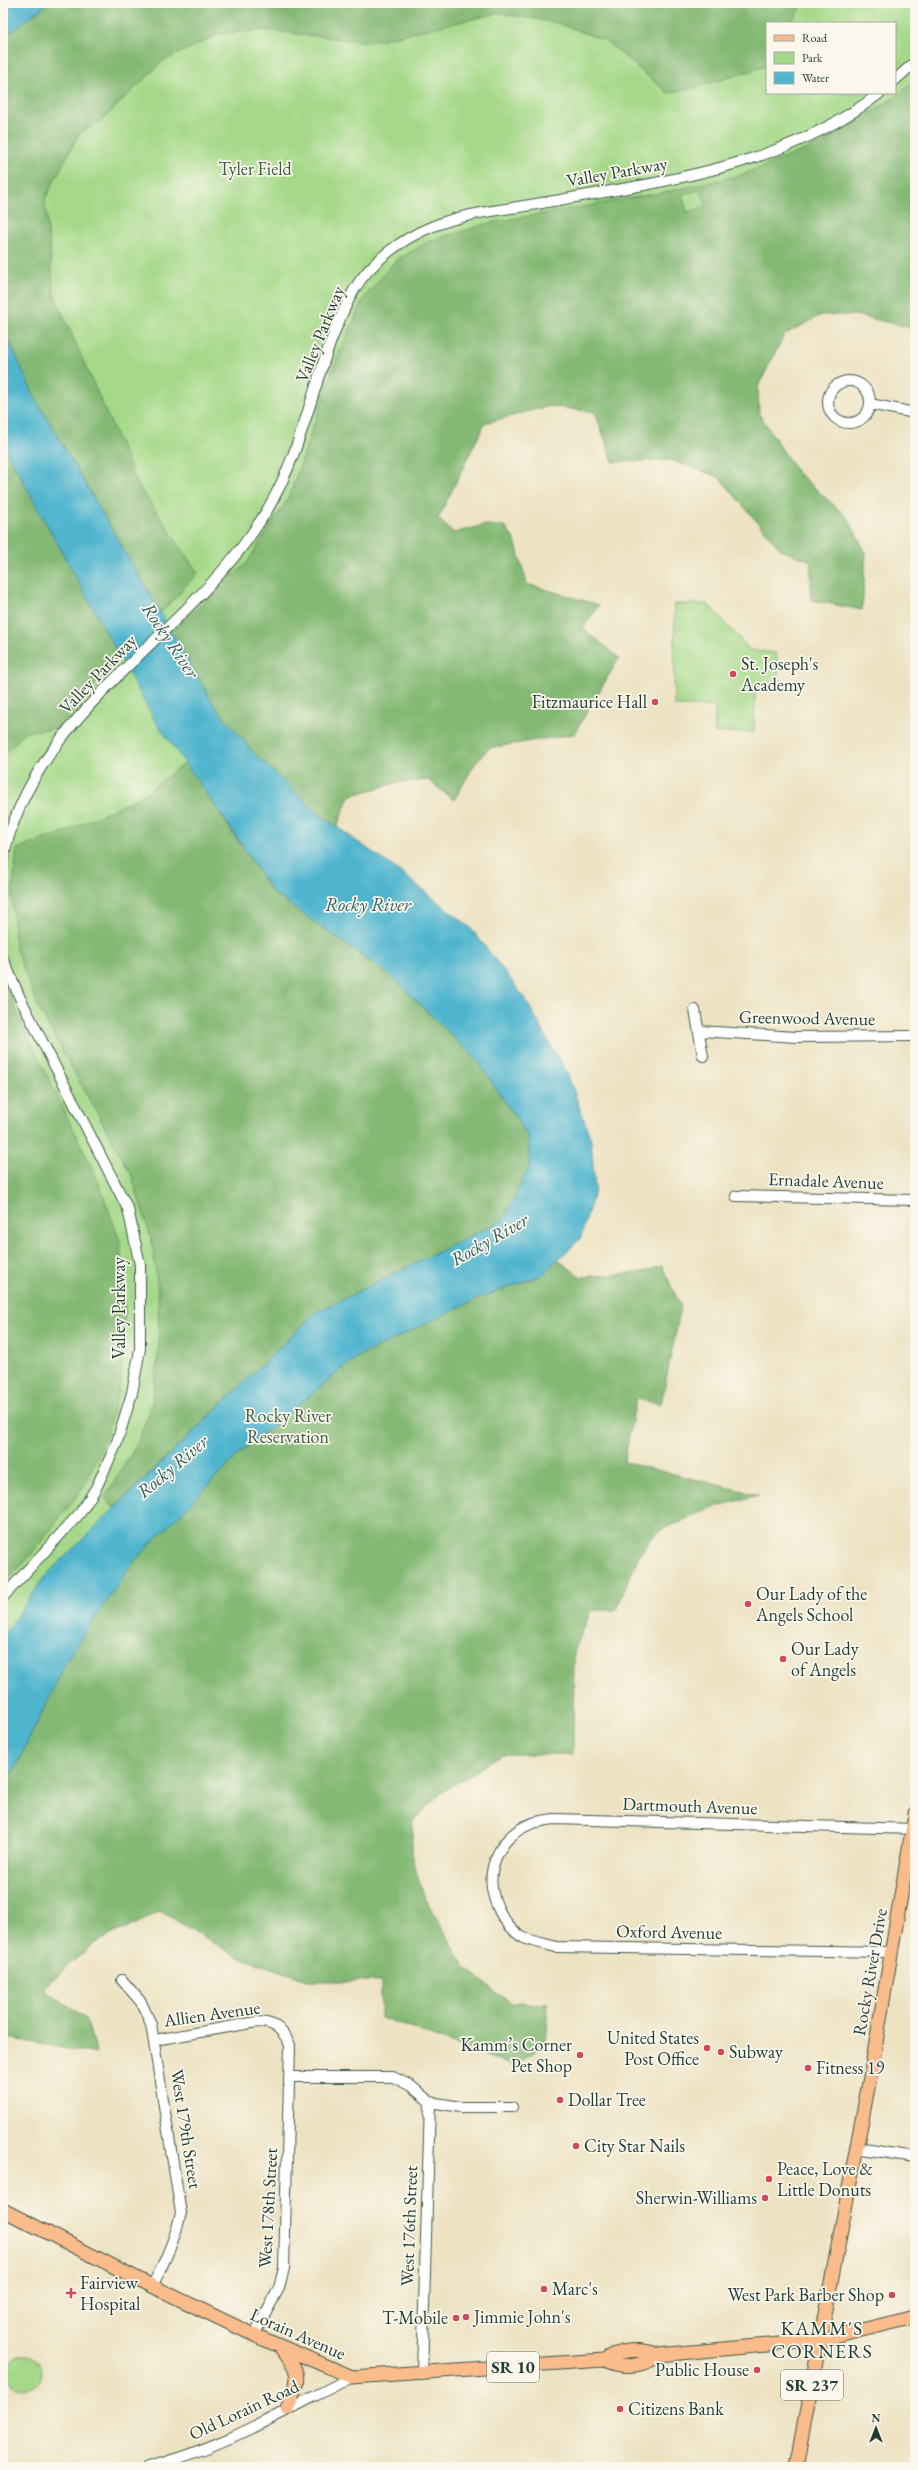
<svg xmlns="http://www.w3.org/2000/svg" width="918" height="2470" font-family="'EB Garamond',serif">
<rect width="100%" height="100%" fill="#fbf7ec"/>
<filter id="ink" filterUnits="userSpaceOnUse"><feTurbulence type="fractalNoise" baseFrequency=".025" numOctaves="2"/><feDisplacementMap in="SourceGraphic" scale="8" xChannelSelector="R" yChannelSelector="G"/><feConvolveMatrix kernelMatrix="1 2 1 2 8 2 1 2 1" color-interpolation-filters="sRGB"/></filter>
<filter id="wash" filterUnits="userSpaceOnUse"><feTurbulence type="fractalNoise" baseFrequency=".012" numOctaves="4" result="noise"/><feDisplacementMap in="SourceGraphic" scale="16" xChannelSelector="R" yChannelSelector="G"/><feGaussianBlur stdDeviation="0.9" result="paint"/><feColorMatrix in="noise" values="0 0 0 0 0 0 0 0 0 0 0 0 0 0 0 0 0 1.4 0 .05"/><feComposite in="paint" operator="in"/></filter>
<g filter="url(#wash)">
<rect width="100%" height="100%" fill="#ede3c3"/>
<!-- green -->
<path fill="#a5d989" stroke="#628b5e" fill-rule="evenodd" d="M3,3H915V270L495,300L349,796L301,913L390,975L504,1220L581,1277L3,1961ZM767,23H895V93H767Z
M675,604H708L750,650L776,653L779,681L755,693L754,732H715V706H674Z
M8 2372a17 17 0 1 1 34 0a17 17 0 1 1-34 0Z"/>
<!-- forest -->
<path fill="#84b975" stroke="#527b54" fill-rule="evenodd" d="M49,3H803L791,23H767V66L694,88L668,93L606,41L558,23L499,13L369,42L264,30L219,34L163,61L102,120L79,133L45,199L54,294L138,485L198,573L161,613L34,396L3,327V38Z
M915,81V329L857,315H821L784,335L758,387L759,414L797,472L848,518L866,553L862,610L811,600V561L781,550L719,477L670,460L613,462L595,412L549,406L485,423L438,519L454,533L484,525L505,526L515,541L527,584L599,605L583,628L619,658L574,734L489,748L476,762L454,800L428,780L395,783L349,796L337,827C294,798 244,748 214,705C198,682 185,656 171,632L247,563L290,495L333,368L363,299L395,261L430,241L489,223L666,192L741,175L822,143L894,98ZM701,189L706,206L687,212L682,195Z
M3,445L120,656L59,728L24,732L3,757Z
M186,762L272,892L390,975L478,1061L528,1137L530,1166L503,1220L316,1312L114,1508L105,1497L137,1444L152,1403L159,1347L158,1292L152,1241L131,1174L38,1007L15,947L12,894L17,849L67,831L142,796Z
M3,977L20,1020L96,1176L120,1241L125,1311L121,1382L105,1440L82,1489L30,1556L3,1585Z
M557,1260L581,1277L643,1272L662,1266L681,1307L661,1404L636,1399L624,1462L759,1495L710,1508L657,1532L639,1555L616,1610H591L574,1653L573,1754H502L441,1793L412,1822V1858L425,1898L465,1967L510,2003L548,2004L545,2045L513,2066L381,2017V1981H311L238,1957L160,1911L93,1944L43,1988L86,2018L96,2054L7,2038L3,2045V1793L68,1658L134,1561L241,1452L357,1357L477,1299L542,1275Z"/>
<!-- water -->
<path fill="#50b5cf" stroke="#387982" d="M3,3H48L3,38Z
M3,327L34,396L214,705L252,751L317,813L395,868L470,927L524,997L568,1075L591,1140L595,1190L580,1239L542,1275L477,1299L357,1357L241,1452L134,1561L68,1658L3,1793V1636L45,1576L316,1312L503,1220L530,1166L528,1137L478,1061L390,975L272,892L232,830L154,719L3,445Z"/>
</g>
<g filter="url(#ink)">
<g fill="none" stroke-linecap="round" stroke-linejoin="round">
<!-- minor casing -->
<g stroke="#3e5649" stroke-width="12">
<path id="minor" d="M895,80L915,62
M828 402a21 21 0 1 1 42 0a21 21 0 1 1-42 0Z
M870,404L915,413
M3,859C34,708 191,637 266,512C308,443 315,360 354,290C370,262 402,239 431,227C466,212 505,210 542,203C658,182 784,168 880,93
M3,959L20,998L128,1209L140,1265V1349L132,1393L116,1445L96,1488L80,1513L3,1597
M695,1010L703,1056
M699,1031L796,1037L915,1036
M736,1196L915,1200
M892,1952L556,1947C546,1944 534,1942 524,1938C514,1933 502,1918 498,1908C482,1874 497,1836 533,1823C540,1821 547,1820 554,1819L915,1829
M122,1980L141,2002L151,2024L181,2213C175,2239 165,2262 152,2286
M155,2040L257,2022C275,2022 282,2029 290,2045L284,2268L279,2288L254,2335
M290,2077H393L411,2086L430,2102L461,2107H512
M856,2148L915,2157
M422,2374L430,2102
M147,2467C219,2450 286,2410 352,2377"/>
</g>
<!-- major casing -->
<g stroke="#3e5649" stroke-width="15">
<path id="major" d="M3,2210L152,2286L254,2335L352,2377L604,2360C619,2349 642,2348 659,2355L821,2340L915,2317
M281,2348C302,2375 300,2378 287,2409
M604,2360C622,2369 643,2367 659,2355
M796,2467L871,2072L915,1813"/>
</g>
<!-- minor -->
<use href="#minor" stroke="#fff" stroke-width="10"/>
<!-- major -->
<use href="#major" stroke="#fabc8b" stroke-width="13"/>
</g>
</g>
<!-- markers -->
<g fill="#d1495b" stroke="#fbf7ec" stroke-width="1.5">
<circle cx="733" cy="674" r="4"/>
<circle cx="655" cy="702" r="4"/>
<circle cx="748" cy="1604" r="4"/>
<circle cx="783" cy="1659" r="4"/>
<circle cx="707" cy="2048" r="4"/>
<circle cx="721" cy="2052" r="4"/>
<circle cx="580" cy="2055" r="4"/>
<circle cx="808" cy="2068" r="4"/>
<circle cx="560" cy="2100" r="4"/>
<circle cx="576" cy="2146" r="4"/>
<circle cx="769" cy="2179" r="4"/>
<circle cx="765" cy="2198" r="4"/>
<circle cx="544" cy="2289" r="4"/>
<path d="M69 2287h4v4h4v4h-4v4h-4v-4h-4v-4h4z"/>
<circle cx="892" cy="2295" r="4"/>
<circle cx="466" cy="2317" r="4"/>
<circle cx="456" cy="2318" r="4"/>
<circle cx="757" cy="2370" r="4"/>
<circle cx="620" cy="2409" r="4"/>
</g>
<g text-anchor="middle" stroke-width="3.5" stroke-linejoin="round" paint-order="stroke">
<!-- shield labels -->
<g fill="#fbf7ec" stroke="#61756b" stroke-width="1">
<rect x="487" y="2352" width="52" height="30" rx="3"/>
<rect x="781" y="2370" width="62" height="30" rx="3"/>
</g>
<g font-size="17" font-weight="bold" fill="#1f3d34">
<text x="513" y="2373">SR 10</text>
<text x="812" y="2391">SR 237</text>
</g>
<!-- park labels -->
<g font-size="18" fill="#3a5c45" stroke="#fbf7ec">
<text x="255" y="175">Tyler Field</text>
<text x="288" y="1422">Rocky River<tspan x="288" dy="21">Reservation</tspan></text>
</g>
<!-- street labels -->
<g font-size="18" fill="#1f3d34" stroke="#fbf7ec">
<text transform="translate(617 172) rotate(-10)" y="6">Valley Parkway</text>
<text transform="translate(320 334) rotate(-68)" y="6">Valley Parkway</text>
<text transform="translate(98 674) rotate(-46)" y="6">Valley Parkway</text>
<text transform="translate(807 1018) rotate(1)" y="6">Greenwood Avenue</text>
<text transform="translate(826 1181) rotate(2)" y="6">Ernadale Avenue</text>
<text transform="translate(119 1308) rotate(-90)" y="6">Valley Parkway</text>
<text transform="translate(690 1806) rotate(2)" y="6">Dartmouth Avenue</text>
<text transform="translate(669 1932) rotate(1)" y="6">Oxford Avenue</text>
<text transform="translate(870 1972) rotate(-80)" y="6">Rocky River Drive</text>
<text transform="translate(212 2014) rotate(-8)" y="6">Allien Avenue</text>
<text transform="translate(186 2129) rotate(81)" y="6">West 179th Street</text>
<text transform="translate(268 2208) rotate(-87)" y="6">West 178th Street</text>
<text transform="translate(409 2226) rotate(-88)" y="6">West 176th Street</text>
<text transform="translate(298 2334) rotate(24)" y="6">Lorain Avenue</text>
<text transform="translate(244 2410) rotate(-25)" y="6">Old Lorain Road</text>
</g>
<!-- poi labels -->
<g font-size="18" fill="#1f3d34" stroke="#fbf7ec" text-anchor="start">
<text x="741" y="670">St. Joseph's<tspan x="741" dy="21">Academy</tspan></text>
<text x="647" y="708" text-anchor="end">Fitzmaurice Hall</text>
<text x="756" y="1600">Our Lady of the<tspan x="756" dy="21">Angels School</tspan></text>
<text x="791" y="1655">Our Lady<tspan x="791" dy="21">of Angels</tspan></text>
<text x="699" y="2044" text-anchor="end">United States<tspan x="699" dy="21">Post Office</tspan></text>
<text x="572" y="2051" text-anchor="end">Kamm’s Corner<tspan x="572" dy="21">Pet Shop</tspan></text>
<text x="729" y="2058">Subway</text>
<text x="816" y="2074">Fitness 19</text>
<text x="568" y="2106">Dollar Tree</text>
<text x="584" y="2152">City Star Nails</text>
<text x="777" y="2175">Peace, Love &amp;<tspan x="777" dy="21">Little Donuts</tspan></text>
<text x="757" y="2204" text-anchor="end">Sherwin-Williams</text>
<text x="80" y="2289">Fairview<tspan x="80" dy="21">Hospital</tspan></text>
<text x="552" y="2295">Marc's</text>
<text x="884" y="2301" text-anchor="end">West Park Barber Shop</text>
<text x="474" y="2323">Jimmie John's</text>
<text x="448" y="2324" text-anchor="end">T-Mobile</text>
<text x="749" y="2376" text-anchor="end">Public House</text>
<text x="628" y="2415">Citizens Bank</text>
</g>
<!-- water labels -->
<g font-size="19" font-style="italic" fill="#2e6162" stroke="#fbf7ec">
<text transform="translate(171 640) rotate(56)" y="7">Rocky River</text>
<text x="368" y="911">Rocky River</text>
<text transform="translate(489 1239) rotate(-30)" y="7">Rocky River</text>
<text transform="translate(172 1466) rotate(-40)" y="7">Rocky River</text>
</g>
<!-- quarter labels -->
<g font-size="20" letter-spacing="1" fill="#1f3d34" stroke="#fbf7ec">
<text x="822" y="2335">KAMM'S<tspan x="822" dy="23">CORNERS</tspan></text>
</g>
</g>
<!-- margin -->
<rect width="918" height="2470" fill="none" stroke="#fbf7ec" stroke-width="16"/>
<!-- legend -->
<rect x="766" y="22" width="130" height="72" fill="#fbf7ec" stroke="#a3ada2"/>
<rect x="774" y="35" width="20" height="6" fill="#fabc8b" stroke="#a3ada2"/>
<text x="802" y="42" font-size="12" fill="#1f3d34">Road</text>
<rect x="774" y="52" width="20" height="12" fill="#a5d989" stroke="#a3ada2"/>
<text x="802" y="62" font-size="12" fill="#1f3d34">Park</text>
<rect x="774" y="72" width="20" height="12" fill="#50b5cf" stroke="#a3ada2"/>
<text x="802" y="82" font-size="12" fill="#1f3d34">Water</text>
<!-- north arrow -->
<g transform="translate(876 2428)" stroke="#fbf7ec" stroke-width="3" paint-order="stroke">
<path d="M0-3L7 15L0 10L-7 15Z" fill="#1f3d34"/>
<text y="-6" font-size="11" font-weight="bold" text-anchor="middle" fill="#1f3d34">N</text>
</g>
</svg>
